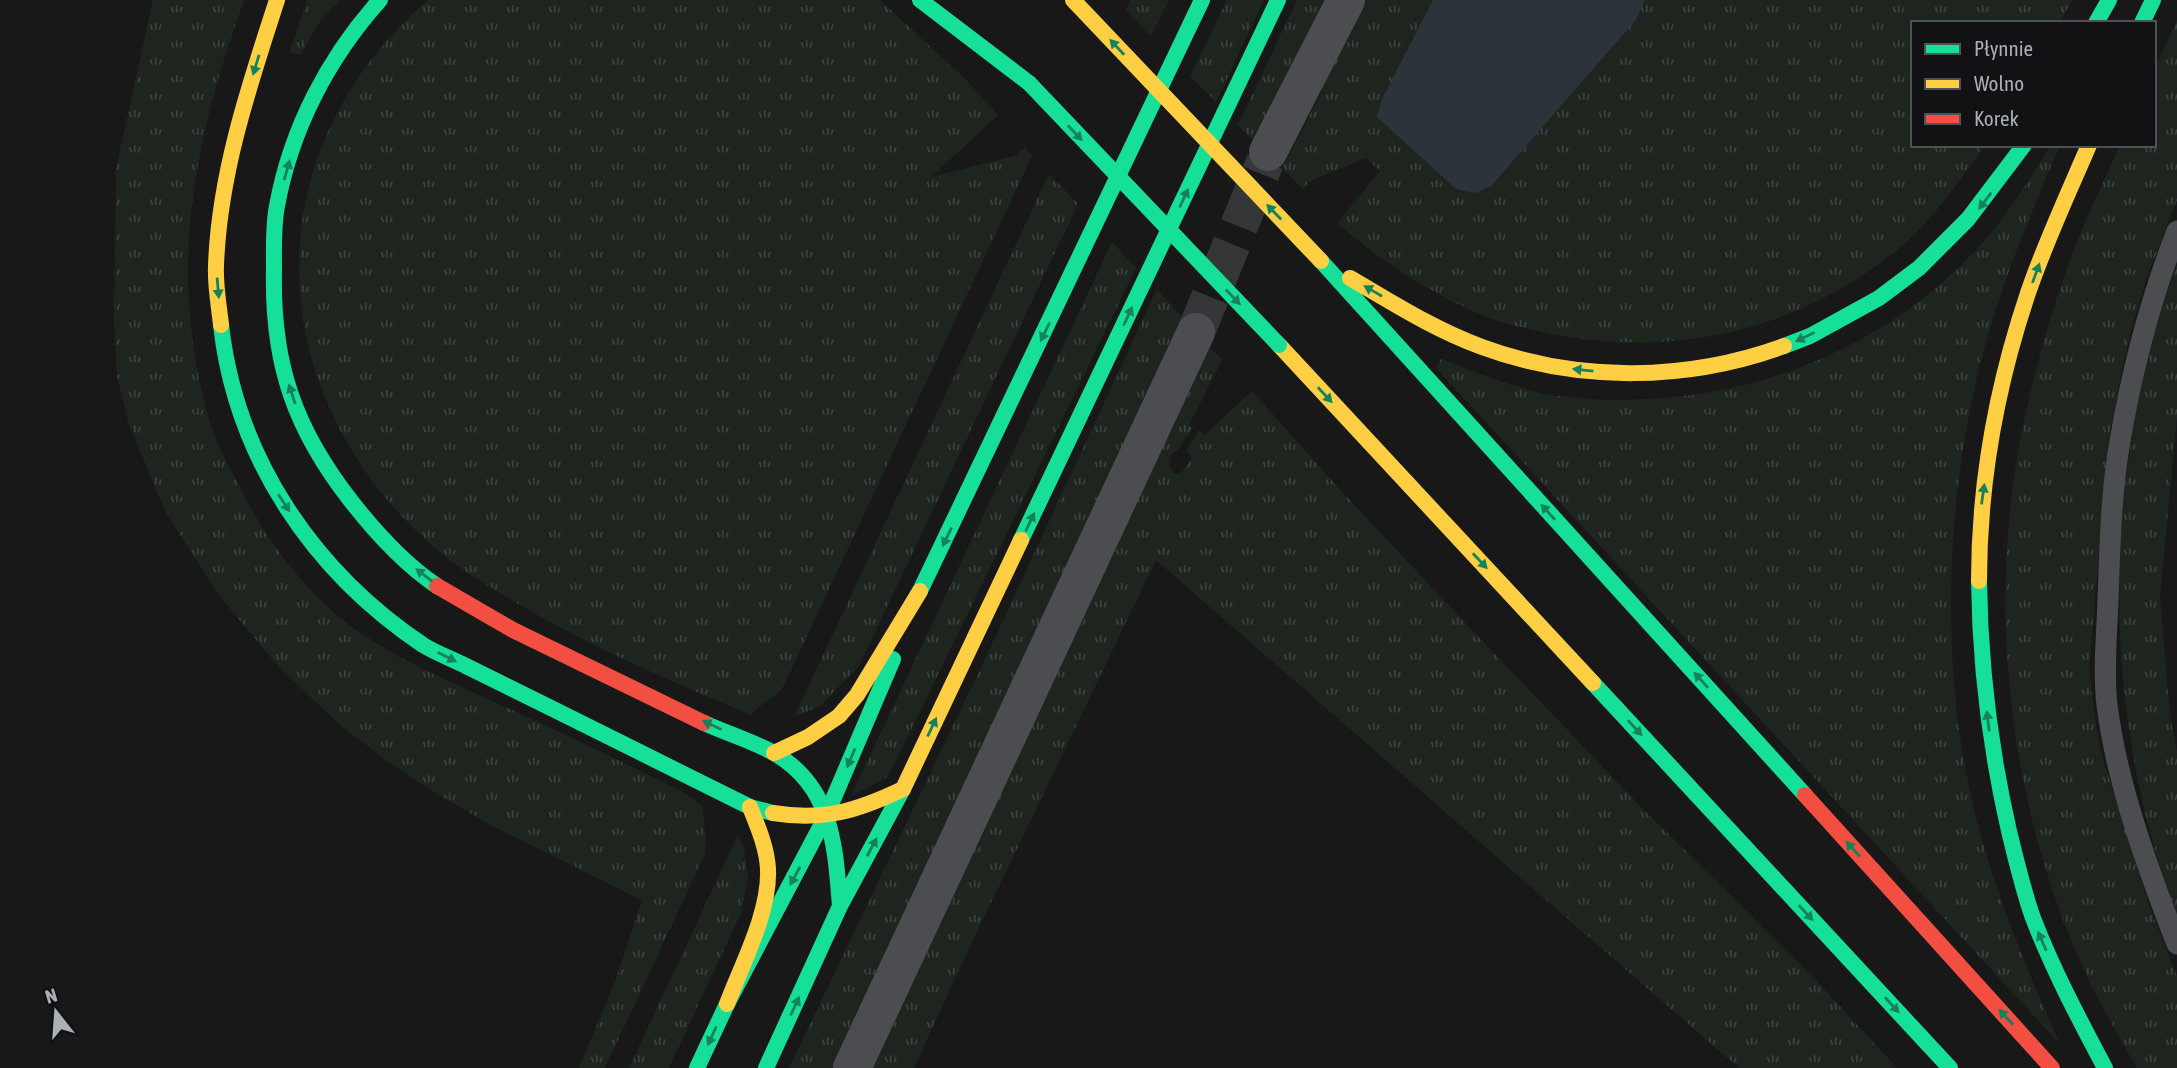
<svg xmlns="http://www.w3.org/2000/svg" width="2177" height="1068" font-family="'Asap Condensed',sans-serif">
<defs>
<pattern id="grass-tufts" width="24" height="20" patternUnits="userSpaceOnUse" patternTransform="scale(1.75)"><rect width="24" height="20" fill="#1e251f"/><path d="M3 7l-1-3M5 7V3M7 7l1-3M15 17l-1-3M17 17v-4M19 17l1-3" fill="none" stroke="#3c423d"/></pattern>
</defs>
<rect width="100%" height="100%" fill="#181818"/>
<!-- grass -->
<path fill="url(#grass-tufts)" d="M153,0H244C194,141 167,268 208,416C215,443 230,468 243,493C269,545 313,601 362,634C411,667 465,688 518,713C574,738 630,766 685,793L703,807C703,823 707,838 705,854L605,1068H579L616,979L642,900L491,825L434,792L390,763L340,725L280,668L221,598L165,511L128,421L117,376L114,322L116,168Z
M307,0H341L322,18L300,55L290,52Z
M428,0H880L964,78L998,115L931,177L1018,155L1025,147L1032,156L785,683C778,697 761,702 751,715C672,682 592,647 518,604C494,589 469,575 447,558C262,409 245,158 428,0Z
M1131,0H1169L1151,36L1126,10Z
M1227,0H1264L1216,102L1190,76Z
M1297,0H1336L1260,147L1238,125Z
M1363,0H2072L2060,23H1913V145H1985C1958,182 1932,222 1896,251C1796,331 1677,358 1552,334C1531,329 1510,326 1490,318C1437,298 1379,260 1337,223L1380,171L1366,158L1310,181L1303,189L1282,168L1322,92L1324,72Z
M2177,20V200L2146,280L2131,331L2119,384L2108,444L2089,671L2097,733L2103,759L2150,908L2177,976V1068H2137C2106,1016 2078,963 2058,906C2001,746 1989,564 2029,399C2041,347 2057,293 2077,242C2090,209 2106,177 2120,145H2154V70Z
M2051,145H2060C2025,226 1991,309 1973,395C1949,509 1944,627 1961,743C1976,846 2017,949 2060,1044L1436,368L1441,359C1474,372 1507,385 1542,393C1581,401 1624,401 1664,398C1783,388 1895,337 1977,249C2006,218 2028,181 2051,145Z
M1049,174L1078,204L859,666L820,706L794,717Z
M1112,242L1136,268L888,777L851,796Z
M2177,264V418L2160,597L2170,716L2177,752V917C2099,708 2101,474 2177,264Z
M1157,289L1184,319L845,1068H789L985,659Z
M1209,346L1222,360L1189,425L1193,427L1178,450L1171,454L1169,467L1176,474L1183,471L1192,458L1186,451L1199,430L1205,435L1252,391L1344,494L1488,647L1640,806L1810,974L1897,1068H1739L1156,560L962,963L914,1068H873Z
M738,835L744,848L748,878L740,915L669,1068H629Z"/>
<!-- water -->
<path fill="#2c343a" d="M1433,0H1645L1635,21L1491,186L1476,193L1456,189L1377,117L1381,101Z"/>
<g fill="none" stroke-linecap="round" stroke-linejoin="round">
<!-- street-tunnel -->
<path stroke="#353638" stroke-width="38" stroke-dasharray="38 19" stroke-linecap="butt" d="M1196,332L1265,162"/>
<!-- lane -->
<path stroke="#4c4d51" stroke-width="21" d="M2177,231C2151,298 2132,370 2120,441C2111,492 2110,547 2108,599C2107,634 2103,670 2107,705C2117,785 2148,869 2177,944"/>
<!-- street -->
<path stroke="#4c4d51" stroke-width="38" d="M1268,152L1346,0
M852,1068L1196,332"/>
<!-- fast -->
<path stroke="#16e098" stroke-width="16" d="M380,0C328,58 291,129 277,206C273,226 274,249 274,269C273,311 277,355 291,395C304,433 326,469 351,501C376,533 403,563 437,586
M920,0L1029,83
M2096,23L2109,0
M2142,23L2153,0
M1321,261L1805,795
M221,325C236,458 313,571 423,645C436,653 452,659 466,666C494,680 523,694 551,708C617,741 684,774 750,807L773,813
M1784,346L1810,336L1879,298L1919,268L1968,219L2024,145
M1021,540L1278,0
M1979,581C1980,666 1990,748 2009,831C2016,860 2023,890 2033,918C2053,970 2079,1019 2105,1068
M920,591L1202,0
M1593,683L1950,1068
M704,723C726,733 752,741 774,753C833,787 835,846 840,906
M697,1068L727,1004L826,816L893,659
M766,1068L840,906L903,789"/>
<!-- slow -->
<path stroke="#ffcf43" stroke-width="16" d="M1350,278C1393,303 1435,330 1482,347C1579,383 1688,381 1784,346
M221,325C219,306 215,285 216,266C219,175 249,86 277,0
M1279,345L1593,683
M1979,581C1979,484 1997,385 2028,293C2045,243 2068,194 2089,145
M774,753L808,737L839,716L857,695L920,591
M773,813C824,821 857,811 903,789L1021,540
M727,1004C742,964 770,912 768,869C767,848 758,827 750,807"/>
<!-- jam -->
<path stroke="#f24e42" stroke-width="16" d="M437,586L513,630L704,723
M1805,795L2052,1068"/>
<!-- fast-bridge -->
<path stroke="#16e098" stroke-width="16" d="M1029,83L1279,345"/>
<!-- slow-bridge -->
<path stroke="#ffcf43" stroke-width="16" d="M1073,0L1321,261"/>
</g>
<!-- one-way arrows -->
<defs><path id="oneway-solid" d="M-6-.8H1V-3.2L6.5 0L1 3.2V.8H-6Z" transform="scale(1.75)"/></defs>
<g fill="#14835d">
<use href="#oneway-solid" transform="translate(1117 47) rotate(-133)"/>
<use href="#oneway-solid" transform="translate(256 65) rotate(107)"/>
<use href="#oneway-solid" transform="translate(1075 133) rotate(47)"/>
<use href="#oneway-solid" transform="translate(287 170) rotate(-74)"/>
<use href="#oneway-solid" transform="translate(1184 198) rotate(-65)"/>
<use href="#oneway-solid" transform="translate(1985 201) rotate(127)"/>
<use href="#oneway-solid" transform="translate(1274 212) rotate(-134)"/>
<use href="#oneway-solid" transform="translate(2036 273) rotate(-70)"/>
<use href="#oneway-solid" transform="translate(218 288) rotate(85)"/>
<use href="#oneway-solid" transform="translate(1373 291) rotate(-150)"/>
<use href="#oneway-solid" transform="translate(1233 297) rotate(46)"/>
<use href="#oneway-solid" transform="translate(1128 316) rotate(-65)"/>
<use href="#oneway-solid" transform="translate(1045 332) rotate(116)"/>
<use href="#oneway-solid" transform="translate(1805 337) rotate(154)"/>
<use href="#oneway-solid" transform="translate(1583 370) rotate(-174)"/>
<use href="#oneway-solid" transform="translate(292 394) rotate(-108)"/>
<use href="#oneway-solid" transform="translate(1325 395) rotate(47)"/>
<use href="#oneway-solid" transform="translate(1983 494) rotate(-82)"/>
<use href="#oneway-solid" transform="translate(284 503) rotate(57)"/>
<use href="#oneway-solid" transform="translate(1548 512) rotate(-132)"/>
<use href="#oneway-solid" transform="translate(1030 522) rotate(-65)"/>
<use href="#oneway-solid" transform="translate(947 537) rotate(116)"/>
<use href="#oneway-solid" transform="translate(1480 561) rotate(47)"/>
<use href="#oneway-solid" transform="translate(424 575) rotate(-142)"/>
<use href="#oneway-solid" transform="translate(447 657) rotate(27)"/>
<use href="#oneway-solid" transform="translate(1701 680) rotate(-132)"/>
<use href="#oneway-solid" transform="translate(1988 721) rotate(-97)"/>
<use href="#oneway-solid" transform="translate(712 725) rotate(-155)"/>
<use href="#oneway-solid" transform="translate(932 727) rotate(-65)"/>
<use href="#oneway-solid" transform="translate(1635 728) rotate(47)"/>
<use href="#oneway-solid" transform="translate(851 758) rotate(113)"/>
<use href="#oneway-solid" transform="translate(872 847) rotate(-62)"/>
<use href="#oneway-solid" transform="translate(1853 849) rotate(-132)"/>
<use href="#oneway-solid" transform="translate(795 876) rotate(118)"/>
<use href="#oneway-solid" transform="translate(1806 913) rotate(47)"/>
<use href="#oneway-solid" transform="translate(2042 941) rotate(-114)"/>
<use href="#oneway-solid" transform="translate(1892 1005) rotate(47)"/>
<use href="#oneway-solid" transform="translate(795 1006) rotate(-65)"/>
<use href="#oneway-solid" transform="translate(2006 1017) rotate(-132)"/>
<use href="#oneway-solid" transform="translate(712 1036) rotate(115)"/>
</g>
<!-- legend -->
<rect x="1911" y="21" width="245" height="126" fill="#121214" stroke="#4f5156" stroke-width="2"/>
<rect x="1925" y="44" width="35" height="10" fill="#16e098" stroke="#4f5156" stroke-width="2"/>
<text x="1974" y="56" font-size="21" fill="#aaafb8">Płynnie</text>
<rect x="1925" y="79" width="35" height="10" fill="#ffcf43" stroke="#4f5156" stroke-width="2"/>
<text x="1974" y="91" font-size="21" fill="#aaafb8">Wolno</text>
<rect x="1925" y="114" width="35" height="10" fill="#f24e42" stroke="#4f5156" stroke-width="2"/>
<text x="1974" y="126" font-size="21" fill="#aaafb8">Korek</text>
<!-- north arrow -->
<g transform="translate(56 1012) rotate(343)" stroke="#121214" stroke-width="5" paint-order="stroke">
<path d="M0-5L12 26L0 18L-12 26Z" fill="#aaafb8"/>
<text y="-10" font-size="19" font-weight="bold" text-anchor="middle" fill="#aaafb8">N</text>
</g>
</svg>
